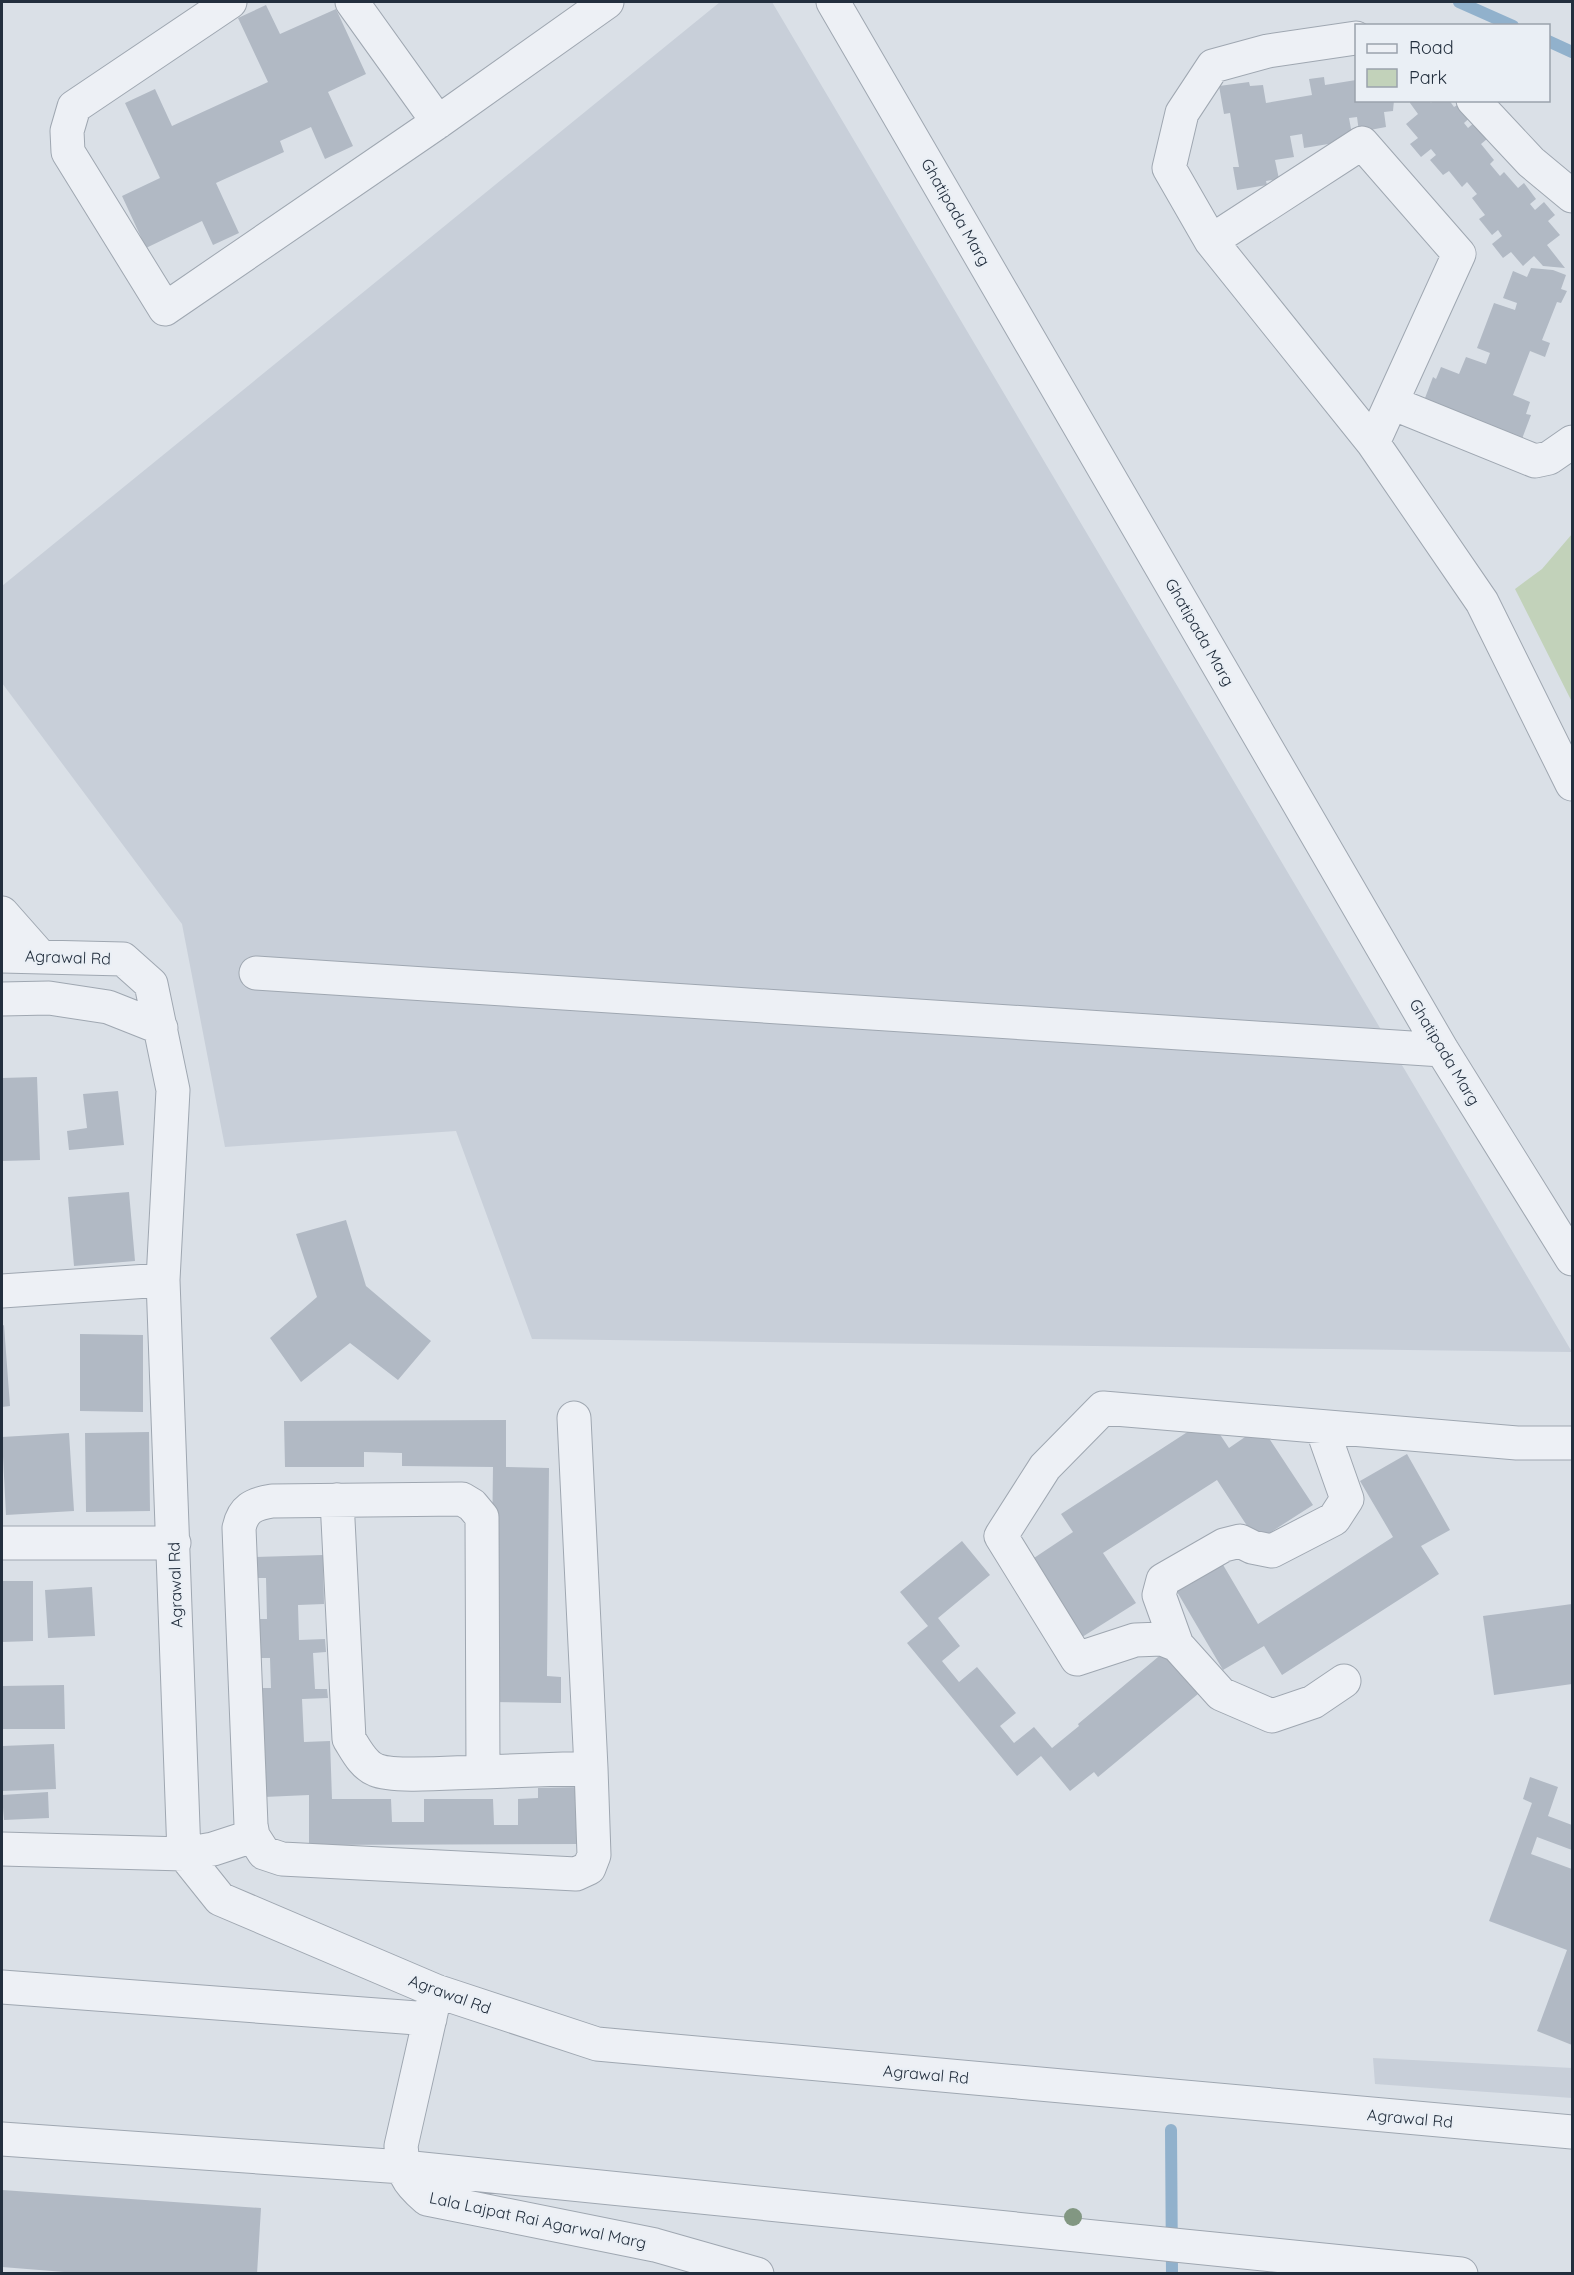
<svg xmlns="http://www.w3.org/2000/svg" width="1574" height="2275" font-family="Quicksand,sans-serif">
<rect width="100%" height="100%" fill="#dae0e7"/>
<!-- built -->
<path fill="#c8cfd9" d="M720,2H772L1572,1352L532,1339L456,1131L225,1147L182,924L2,683V586Z
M1373,2058L1572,2068V2098L1375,2084Z"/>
<!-- green -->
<path fill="#c2d2ba" d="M1572,534V702L1515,589L1542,569Z"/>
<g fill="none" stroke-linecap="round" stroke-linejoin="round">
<!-- stream -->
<path stroke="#91b1cc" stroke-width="12" d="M1459,2L1513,26
M1548,41L1572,52
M1171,2130L1172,2274"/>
</g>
<!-- building -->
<path fill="#b1b9c4" d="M266,5L280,34L336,9L366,74L328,92L353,146L325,159L311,127L280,141L284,152L216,183L239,233L213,245L202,221L146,248L122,196L160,178L125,103L155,89L172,126L268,82L238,18Z
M1324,77L1325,85L1356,80V100H1394L1393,111L1384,112L1386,127L1359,132L1357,117L1349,118L1353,140L1304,148L1302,134L1290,136L1294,157L1275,160L1279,179L1266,181L1267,185L1237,190L1233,167H1239L1230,113L1224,114L1219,86L1249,82L1250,86L1263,85L1266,103L1312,95L1309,79Z
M1410,100H1428L1431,103L1434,100H1449L1454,107L1462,102L1473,115L1464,123L1468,128L1475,122L1487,139L1481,144L1494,160L1490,164L1500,176L1504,172L1518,188L1524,183L1536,199L1530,204L1535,210L1544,202L1555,215L1548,221L1560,235L1547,245L1565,268L1543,266L1534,256L1523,266L1511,252L1503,258L1492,244L1502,236L1498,230L1492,235L1479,219L1485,215L1472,198L1477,194L1467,182L1462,187L1449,171L1443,175L1430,160L1436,155L1431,149L1421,157L1410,144L1418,138L1406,124L1418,114L1410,103Z
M1531,268L1553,270L1566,275L1561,289L1567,291L1561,303L1557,302L1542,340L1550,343L1545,357L1530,351L1513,395L1530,402L1526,414L1531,415L1520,444L1422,406L1433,377L1436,379L1441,367L1459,374L1466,357L1486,364L1490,353L1477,348L1494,303L1515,310L1517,303L1503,298L1513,271L1527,277Z
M37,1077L40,1160L2,1161V1078Z
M118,1091L124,1145L69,1150L67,1131L87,1128L83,1094Z
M129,1192L135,1261L74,1266L68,1197Z
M346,1220L366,1286L431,1341L398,1380L350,1343L301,1382L270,1338L317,1297L296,1234Z
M4,1325L10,1406L2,1407V1326Z
M80,1334L143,1335V1412L80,1411Z
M1209,1418L1229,1448L1261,1426L1313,1505L1257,1541L1217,1480L1103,1553L1136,1603L1079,1639L1028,1562L1073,1532L1061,1514Z
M506,1420V1467L549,1468L547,1676L561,1677V1703L490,1702L493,1467L402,1466V1453L364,1452V1467H285L284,1421Z
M149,1432L150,1511L86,1512L85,1433Z
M69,1433L74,1511L6,1515L2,1437Z
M1407,1454L1450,1530L1421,1546L1439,1574L1282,1675L1264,1646L1223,1670L1173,1585L1219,1558L1258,1624L1393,1537L1360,1481Z
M962,1541L990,1575L938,1618L960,1646L942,1661L959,1682L977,1667L1016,1713L1000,1726L1014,1743L1034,1727L1052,1748L1079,1726L1078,1724L1164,1652L1198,1694L1098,1777L1094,1772L1070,1791L1041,1756L1017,1776L907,1643L928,1626L900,1592Z
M323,1555L324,1604L298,1605L299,1640L325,1639L326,1652L313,1653L315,1689H327L328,1698L302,1699L304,1742L330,1741L332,1799H391L392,1822H424V1799H493L494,1825H518V1799L538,1798V1788L580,1787L581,1844L309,1845V1795L264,1797L260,1688H271L270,1658H259L258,1619H267L266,1578H256L255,1557Z
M2,1581H33V1641L2,1642Z
M92,1587L95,1636L48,1638L45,1590Z
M1572,1604V1684L1494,1695L1483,1616Z
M64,1685L65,1729H2V1686Z
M54,1744L56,1789L2,1791V1746Z
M1530,1777L1558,1787L1548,1816L1572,1825V1850L1537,1837L1531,1854L1572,1869V2045L1537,2031L1567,1950L1489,1921L1532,1803L1523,1799Z
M48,1792L49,1818L4,1820L2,1795Z
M2,2190L261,2208L257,2274H89L2,2267Z"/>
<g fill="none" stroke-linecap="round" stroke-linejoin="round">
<!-- minor casing -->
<g stroke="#9fa7b1" stroke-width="35">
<path id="minor" d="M230,2L74,107L67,131L68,152L165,309L438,122L607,2
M352,2L438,122
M833,2L1442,1050L1572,1259
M1356,38L1268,51L1213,66L1182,113L1169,168L1211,241L1373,443L1482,602L1572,784
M1473,100L1531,162L1572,196
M1211,241L1362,143L1459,254L1373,443
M1392,403L1535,461L1549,458L1572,442
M2,913L40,956
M2,956L123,959L151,984L173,1090L163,1280L184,1854L220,1899L436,1991L597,2044L1572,2132
M256,973L1442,1050
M2,999L49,998L108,1007L161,1028
M2,1291L163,1280
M337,1500L349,1739C356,1750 363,1765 376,1770C394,1778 460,1772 483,1772
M2,1543H174
M1177,1645L1159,1595L1163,1580L1224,1545L1240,1541L1252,1547L1272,1551L1334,1519L1347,1499L1322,1428
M1344,1681L1313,1702L1272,1716L1221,1694L1177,1645L1162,1639L1135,1640L1077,1659L1001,1536L1045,1467L1103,1408L1517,1443H1572
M253,1836L264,1853L282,1859L576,1874L589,1868L594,1855L591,1768
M2,1849L184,1854L213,1849L253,1836L251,1825L239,1528C243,1509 253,1504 272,1501L462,1499L472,1505L482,1517L483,1772L591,1768L574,1418
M2,1987L430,2019
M436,1991L401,2146C404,2175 405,2180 427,2199L655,2245L757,2274
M2,2139L403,2167L1461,2274"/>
</g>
<!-- minor -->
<use href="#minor" stroke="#edf0f5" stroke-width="33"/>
</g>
<!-- trees -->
<circle fill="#829782" cx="1073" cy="2217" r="9"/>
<g text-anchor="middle" stroke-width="4.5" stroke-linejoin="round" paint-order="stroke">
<!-- street labels -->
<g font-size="16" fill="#232f3e" stroke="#eaeff5">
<text transform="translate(956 212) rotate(60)" y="6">Ghatipada Marg</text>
<text transform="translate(1200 632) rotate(60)" y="6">Ghatipada Marg</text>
<text transform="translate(68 957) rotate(2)" y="6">Agrawal Rd</text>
<text transform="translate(1445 1052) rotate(59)" y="6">Ghatipada Marg</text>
<text transform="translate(175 1585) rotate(-92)" y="6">Agrawal Rd</text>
<text transform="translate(450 1994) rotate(20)" y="6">Agrawal Rd</text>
<text transform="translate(926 2074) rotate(5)" y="6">Agrawal Rd</text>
<text transform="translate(1410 2118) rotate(5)" y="6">Agrawal Rd</text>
<text transform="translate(538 2220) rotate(12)" y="6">Lala Lajpat Rai Agarwal Marg</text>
</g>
</g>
<!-- border -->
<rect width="1574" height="2275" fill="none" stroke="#232f3e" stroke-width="6"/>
<!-- legend -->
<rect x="1355" y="24" width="195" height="78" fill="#eaeff5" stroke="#9aa2ac" stroke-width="1.5"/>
<rect x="1367" y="44" width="30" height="9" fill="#edf0f5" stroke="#9aa2ac" stroke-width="1.5"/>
<text x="1409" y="54" font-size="18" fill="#232f3e">Road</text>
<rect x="1367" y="69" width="30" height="18" fill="#c2d2ba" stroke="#9aa2ac" stroke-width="1.5"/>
<text x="1409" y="84" font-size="18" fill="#232f3e">Park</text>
</svg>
